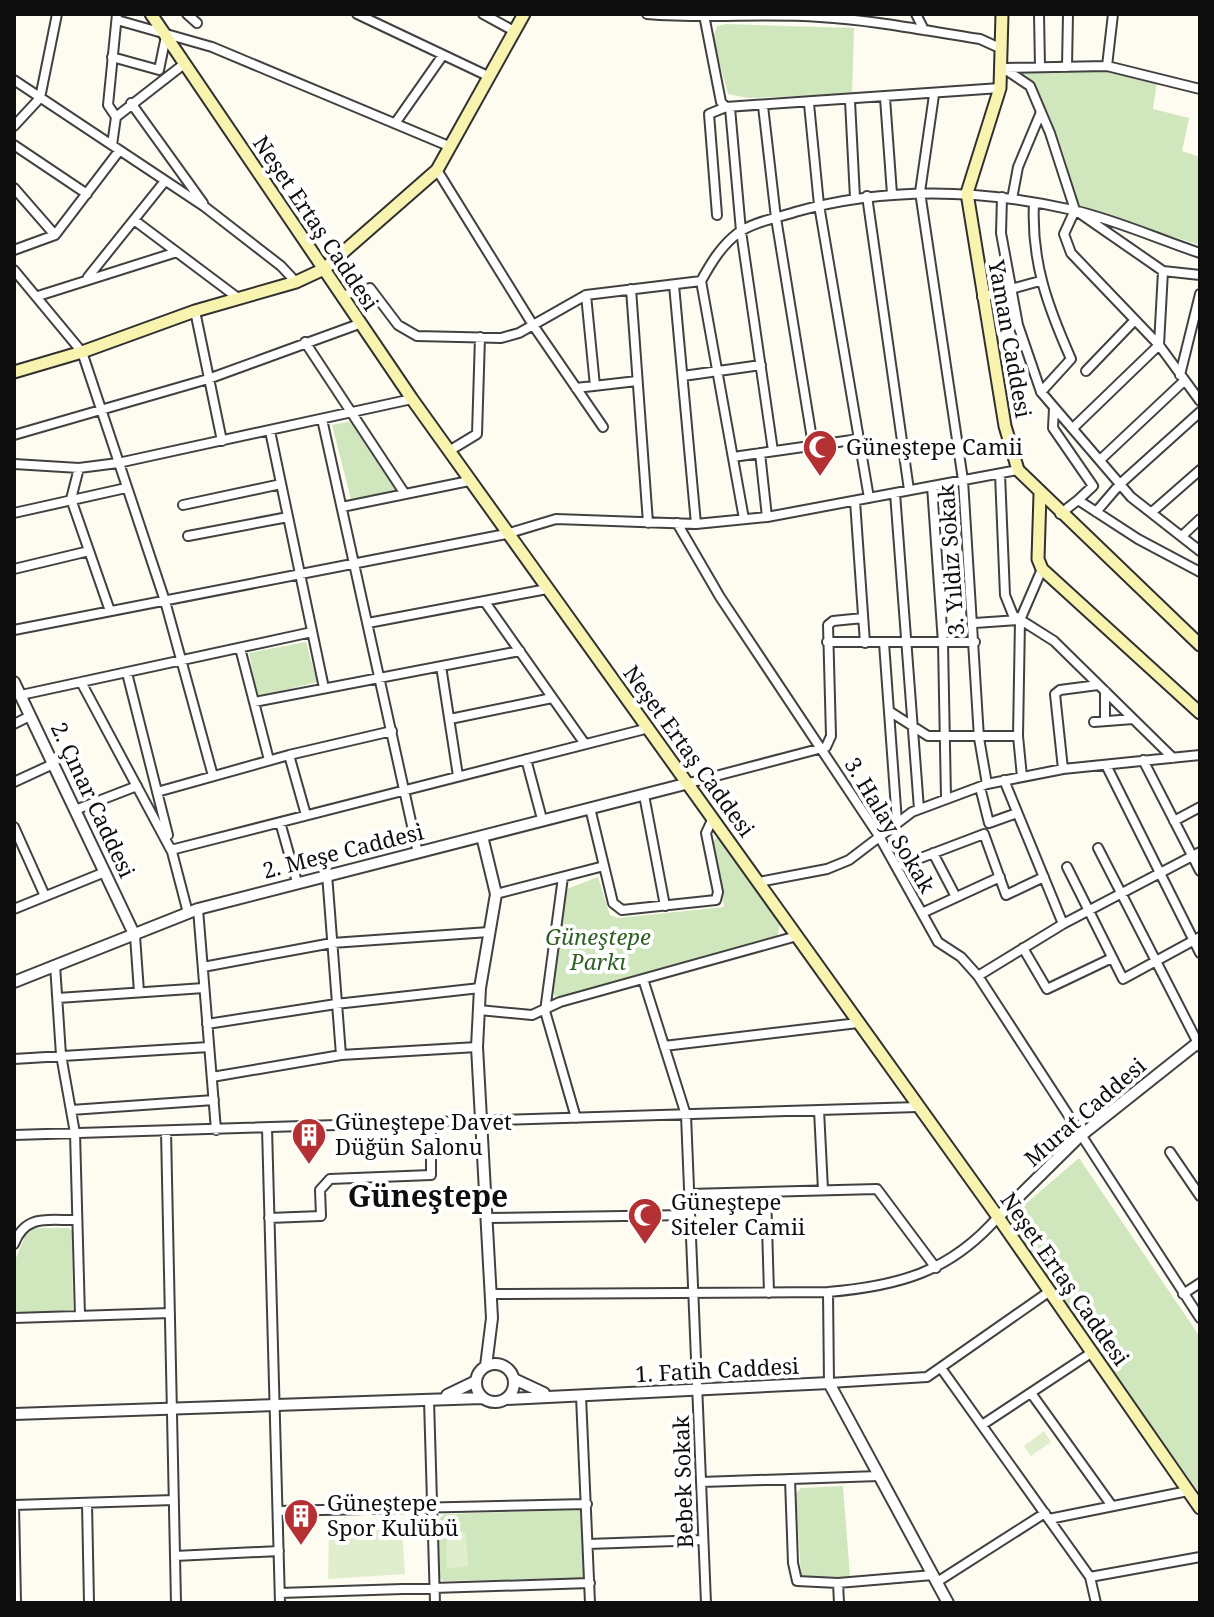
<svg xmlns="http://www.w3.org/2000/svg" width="1214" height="1617" font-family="'Noto Serif',serif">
<rect width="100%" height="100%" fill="#fefcf0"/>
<!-- green -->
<path fill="#d0e6bc" d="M726,24L854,28L852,94L748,98L728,94L713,38L717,26Z
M1106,71L1157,82L1153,109L1189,118L1182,151L1200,157V245L1079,207C1067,167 1052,98 1019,72Z
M351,421L396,489L394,494L352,503L332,425Z
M306,642L317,682L261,696L257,694L249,653Z
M717,837L780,925L777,938L563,997L555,996L552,990L567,889L598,877L610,915L618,918L724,907L713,842Z
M1079,1158L1200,1337V1494L1007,1220Z
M32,1228H69L72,1231L73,1310L18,1313L15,1310L14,1263L27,1231Z
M843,1486L850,1577L810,1581L801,1575L796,1494L801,1488Z
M580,1510L585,1575L581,1578L443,1581L440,1578L437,1521L444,1514Z"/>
<!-- pitch -->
<path fill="#e1eecd" d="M1044,1431L1051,1442L1031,1456L1024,1446Z
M402,1529L405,1574L328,1579L329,1533Z
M466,1532L468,1567L447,1568L446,1534Z"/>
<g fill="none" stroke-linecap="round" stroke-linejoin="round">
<!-- minor casing -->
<g stroke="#414141" stroke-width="12">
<path id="minor" d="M187,14L197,23
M357,14L490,77
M483,14L514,31
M647,14C705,19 762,13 820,17C874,20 927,31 980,39L1002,49
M916,14L924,30
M1039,14L1040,67
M704,15L721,102L726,107
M117,20L212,47L451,147
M112,57L159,70L166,36
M1107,66L1113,14
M1067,67L1068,14
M1003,68L1030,86L1050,133L1075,210L1163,271L1200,275
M1004,68L1107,66L1200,89
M14,80L205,207L281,266L296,282
M934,95L920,192L963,480L979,738L987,784
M885,98L892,194
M850,101L855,198
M131,103L203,203
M809,104L819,205L869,498
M763,106L776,218L813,445
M730,108L741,231L773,451
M116,117L108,105L117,14
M396,122L443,55
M14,126L40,98L57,14
M14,145L87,194
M112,145L116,117L184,64
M437,170L533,325L603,427
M14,188L55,235
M867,196L909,490
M1002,197L1001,233L1018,325L1041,392L1131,497L1200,551
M1012,199L1018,167L1041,112
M1034,203C1031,262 1048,307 1071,359L1041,392
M717,215L709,114L726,107L1000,88
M134,220L238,298
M14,250L55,235L119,151
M14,270L82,352L165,601L213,776
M1163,271L1159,345L1200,401
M88,277L165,181
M701,281L744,519
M674,285L696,524
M631,289L648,523
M586,295L595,386
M38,296L177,252
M341,296L370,288L398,325L417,336L501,338L519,333L586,295L701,281C711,263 721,246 738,233C753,222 777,218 795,212C887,186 980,189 1073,210C1116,220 1158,239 1200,253
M982,297L1040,281
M195,311L222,441
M305,342L405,494
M1086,371L1135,320
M1180,375L1200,294
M683,376L761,365
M576,388L637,381
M1054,408L1053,428L1093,486L1078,500
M322,419L418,853
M1073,428L1159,345L1071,253L1064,234L1075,210
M270,431L324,688
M14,435L208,379L359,324
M449,451L477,434L480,337
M760,453L767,517
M733,457L859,439
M1100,460L1184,381
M14,464L79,468L118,463L412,399
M79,468L71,499L110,611
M1000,474L1005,595L1013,615L1054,641L1173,758
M932,486L943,643L946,798
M895,493L919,809
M855,501L865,643
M183,505L281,484
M342,507L469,481
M1096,512L1120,484L1200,412
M1152,512L1200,470
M14,513L126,488
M1060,514L1078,500L1138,539L1200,572
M677,523L720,597L879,836L938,942L961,957L978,976L1200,1318
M1183,535L1200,519
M188,536L288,517
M14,569L89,551
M485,602L585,744
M368,623L547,589
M975,623L1019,620
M14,630L506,534L556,519L696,524L767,517L1018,470
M827,642H975
M884,643L897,822
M240,648L269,760
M441,666L458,776
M127,673L168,835
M81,682L171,850L649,728
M1105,691V721
M21,695L312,632
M254,702L520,651
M889,711L928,736H1018
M450,719L552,698
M1094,722L1133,719
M14,724L30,716
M289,755L306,815
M526,759L542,819
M1143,760L1200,871
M1106,765L1200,953
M1063,769L1055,694L1060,690L1098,685
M1022,777L1018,736L1020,620L1042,569
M1004,780L1063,924
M14,782L53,764
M689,783L826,747L831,736L828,625L833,621L863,618
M980,787L989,823L1017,813
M157,792L289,755L392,731
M644,795L665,906
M590,808L613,903L622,910L716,900L718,892L706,833L713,818
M75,810L137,786
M1174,821L1200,807
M280,822L297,882
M14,827L45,896
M171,848L188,913
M1098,848L1200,1047
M933,853L956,897
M897,867L984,834L1006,895L1044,877
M1067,867L1123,979L1200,937
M327,874L341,1055
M563,877L545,1011L576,1118
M759,882L827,869L849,860L912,812L987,784L1063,769L1200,755
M496,894L604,866
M14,909L105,872
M198,909L216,1130
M922,913L1000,877
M135,936L139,992
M1023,948L1047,989L1112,958
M55,965L61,1055L75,1133L80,1316
M203,967L332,943L489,932
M978,976L1063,924L1200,852
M644,982L686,1115L706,1603
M58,998L204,988
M479,1010L532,1015L560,1002L797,936
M207,1024L336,1004L480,988
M664,1046L858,1023
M14,1059L209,1047
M212,1077L341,1055L477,1047
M71,1110L214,1100
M819,1110L823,1190
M267,1128L280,1603
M166,1131L176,1603
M14,1135L918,1107
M1170,1152L1200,1196
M766,1192L769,1293
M689,1194L877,1189L936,1268
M269,1218L321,1216L320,1190L330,1179L431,1175V1123
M488,1218L690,1215
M14,1244C26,1213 49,1221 77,1220
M828,1292L829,1383L927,1377L1050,1291
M491,1294L828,1292C899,1286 950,1272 998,1217
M1183,1294L1200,1283
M14,1318L170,1313
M941,1368L1090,1577L1096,1603
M1031,1393L1112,1506
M581,1396L590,1603
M429,1400L435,1603
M982,1425L1091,1353
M790,1479L793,1563L797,1581L838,1583L933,1575
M701,1482L879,1476
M87,1503L89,1603
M14,1505L174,1500
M14,1505L16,1603
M278,1511L587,1504
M1049,1519L1188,1491
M588,1544L703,1540
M175,1556L279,1551
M1090,1577L1200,1557
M937,1582L1045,1513
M838,1583L839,1603
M280,1593L590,1583"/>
</g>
<!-- tertiary casing -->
<g stroke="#414141" stroke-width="14">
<path id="tertiary" d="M14,682L135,936
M482,836L496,894L480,988L477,1047L492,1318L486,1366
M14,982L198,909L689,783
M998,1217L1079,1137L1200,1041
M476 1383a19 19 0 1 1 38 0a19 19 0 1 1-38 0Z
M514,1379L544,1393
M447,1395L476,1381
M506,1399L829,1383L948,1603
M14,1414L482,1398"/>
</g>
<!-- secondary casing -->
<g stroke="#303030" stroke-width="15">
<path id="secondary" d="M151,14L412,399L998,1217L1200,1508
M1002,14L1000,88L967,193L1005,426L1018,470L1200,645
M14,372L82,352L195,311L296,282L324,269L437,170L524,14
M1040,494L1038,559L1042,569L1200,713"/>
</g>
<!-- minor -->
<use href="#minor" stroke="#fff" stroke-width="8"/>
<!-- tertiary -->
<use href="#tertiary" stroke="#fff" stroke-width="10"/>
<!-- secondary -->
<use href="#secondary" stroke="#f9f3b0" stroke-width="11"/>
</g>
<!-- icons -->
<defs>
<g id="mosque-pin" transform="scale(1.8)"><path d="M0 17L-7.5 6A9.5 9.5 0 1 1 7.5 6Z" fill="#b43032" stroke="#fff"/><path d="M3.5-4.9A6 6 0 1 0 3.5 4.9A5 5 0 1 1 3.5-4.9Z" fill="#fff"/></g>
<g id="building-pin" transform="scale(1.8)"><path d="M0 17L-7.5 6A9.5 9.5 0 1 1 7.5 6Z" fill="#b43032" stroke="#fff"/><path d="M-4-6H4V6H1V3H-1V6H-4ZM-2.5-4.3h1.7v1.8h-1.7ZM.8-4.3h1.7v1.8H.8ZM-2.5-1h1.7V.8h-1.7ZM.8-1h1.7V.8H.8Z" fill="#fff"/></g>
</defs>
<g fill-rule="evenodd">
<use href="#mosque-pin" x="820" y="447"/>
<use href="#building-pin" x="309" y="1135"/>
<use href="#mosque-pin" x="645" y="1215"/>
<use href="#building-pin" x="301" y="1516"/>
</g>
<g text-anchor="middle" stroke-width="8" stroke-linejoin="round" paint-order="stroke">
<!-- street labels -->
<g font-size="22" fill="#0e0e0e" stroke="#fff">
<text transform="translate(316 223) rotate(56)" y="8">Neşet Ertaş Caddesi</text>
<text transform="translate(1010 339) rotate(80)" y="8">Yaman Caddesi</text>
<text transform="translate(951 560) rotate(-94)" y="8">3. Yıldız Sokak</text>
<text transform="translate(689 751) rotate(54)" y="8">Neşet Ertaş Caddesi</text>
<text transform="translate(93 800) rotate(65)" y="8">2. Çınar Caddesi</text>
<text transform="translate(890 825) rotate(59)" y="8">3. Halay Sokak</text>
<text transform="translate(343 851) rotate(-14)" y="8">2. Meşe Caddesi</text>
<text transform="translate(1085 1112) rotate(-41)" y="8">Murat Caddesi</text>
<text transform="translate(1065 1279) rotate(55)" y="8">Neşet Ertaş Caddesi</text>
<text transform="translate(717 1370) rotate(-3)" y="8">1. Fatih Caddesi</text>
<text transform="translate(683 1482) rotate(-92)" y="8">Bebek Sokak</text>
</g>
<!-- poi labels -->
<g font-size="22" fill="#0e0e0e" stroke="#fff" text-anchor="start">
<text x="846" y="455">Güneştepe Camii</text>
<text x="335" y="1130">Güneştepe Davet<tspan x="335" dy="25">Düğün Salonu</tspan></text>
<text x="671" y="1210">Güneştepe<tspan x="671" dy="25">Siteler Camii</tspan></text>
<text x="327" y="1511">Güneştepe<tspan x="327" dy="25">Spor Kulübü</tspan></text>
</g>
<!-- park labels -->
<g font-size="22" font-style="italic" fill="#2e6123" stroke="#fff">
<text x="598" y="945">Güneştepe<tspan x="598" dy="25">Parkı</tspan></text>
</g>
<!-- district labels -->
<g font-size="30" font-weight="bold" fill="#0e0e0e" stroke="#fff">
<text x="428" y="1207">Güneştepe</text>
</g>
</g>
<!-- border -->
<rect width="1214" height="1617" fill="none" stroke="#0e0e0e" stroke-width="32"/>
</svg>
